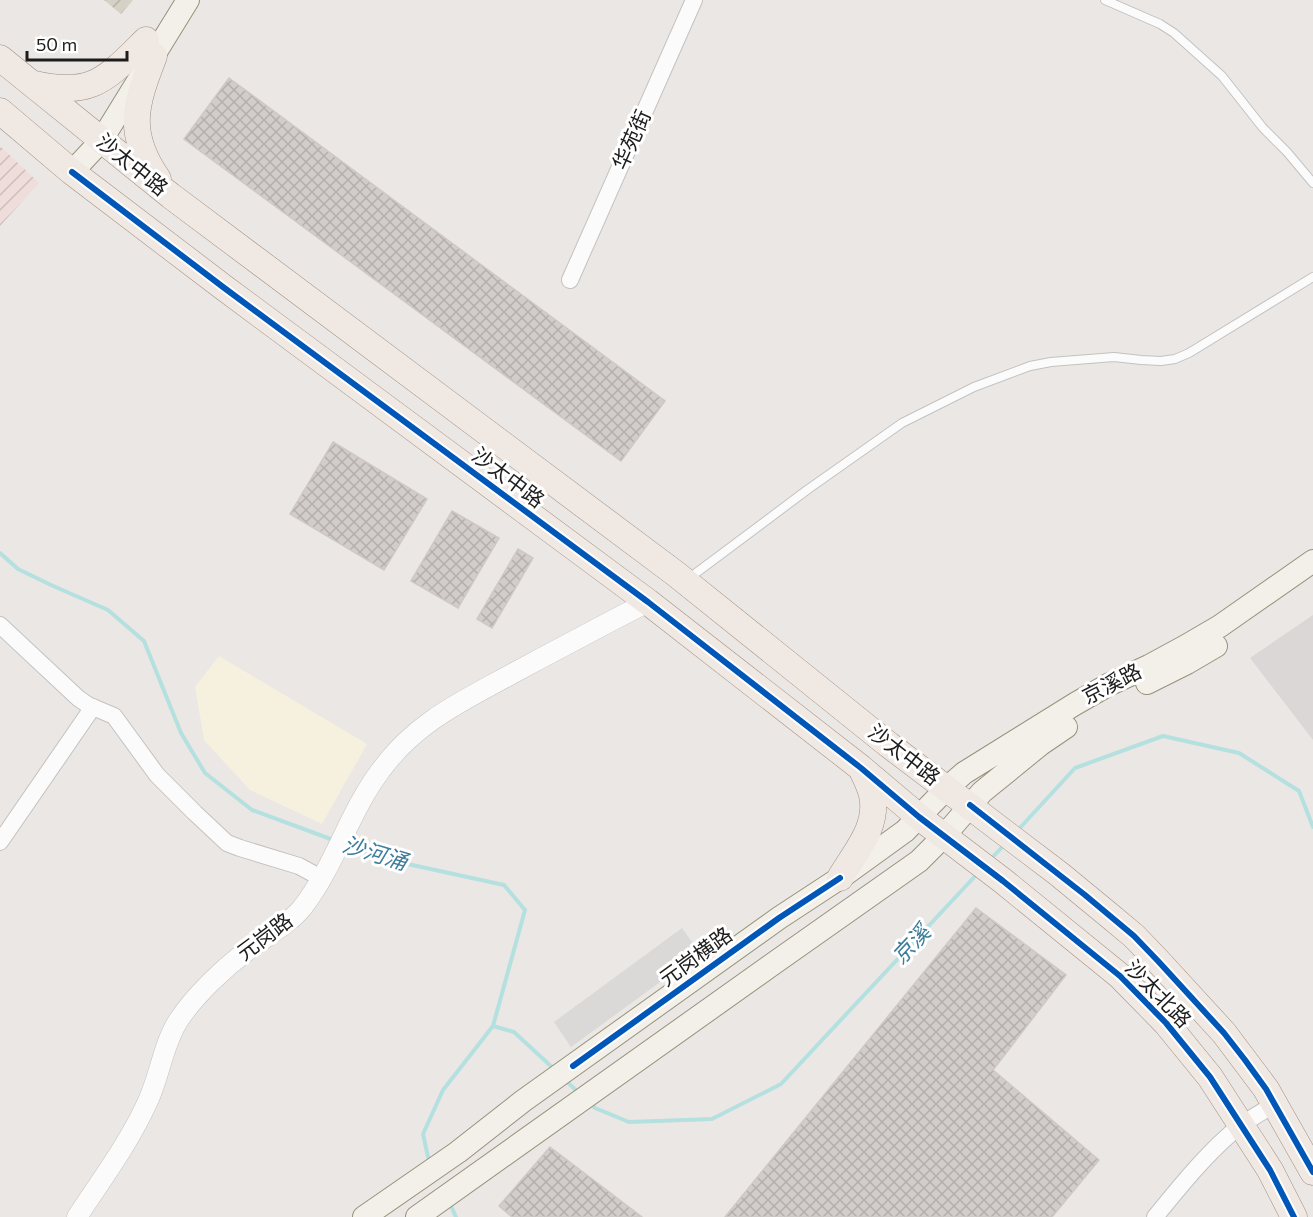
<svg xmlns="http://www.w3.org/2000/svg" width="1313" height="1217" font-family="Commissioner,'Noto Sans SC',sans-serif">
<defs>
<pattern id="military-furrows" width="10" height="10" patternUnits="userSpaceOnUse" patternTransform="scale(1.5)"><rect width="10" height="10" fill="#eedddb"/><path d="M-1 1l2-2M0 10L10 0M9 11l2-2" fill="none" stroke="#ccbdbb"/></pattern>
<pattern id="construction-furrows" width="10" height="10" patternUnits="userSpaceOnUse" patternTransform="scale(1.5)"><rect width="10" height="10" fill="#d5d1c5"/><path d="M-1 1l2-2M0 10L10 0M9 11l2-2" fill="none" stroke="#b6b3a9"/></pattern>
<pattern id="building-cross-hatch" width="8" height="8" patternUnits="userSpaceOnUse" patternTransform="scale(1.5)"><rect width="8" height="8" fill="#d2cdcb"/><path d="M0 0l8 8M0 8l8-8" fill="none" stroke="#b4afae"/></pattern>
</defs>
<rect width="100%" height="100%" fill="#ebe7e4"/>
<!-- residential -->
<path fill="#dad7d6" d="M1313,615V740L1250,658Z"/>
<!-- education -->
<path fill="#f6f0de" d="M219,656L367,744L322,824L250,790L204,740L195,687Z"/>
<!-- military -->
<path fill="url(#military-furrows)" d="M0,146L39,183L0,226Z"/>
<!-- construction -->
<path fill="url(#construction-furrows)" d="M104,0H133L121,14Z"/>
<!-- parking -->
<path fill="#dbd9d8" d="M682,928L700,953L571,1047L554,1022Z"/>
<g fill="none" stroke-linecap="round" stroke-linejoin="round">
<!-- stream -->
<path stroke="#b5e0e0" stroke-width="4" d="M0,553L18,569L51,585L108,610L144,641L181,733L205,773L252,810L336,841
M1018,830L1075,768L1163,736L1239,753L1299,791L1313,827
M345,845L380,858L504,885L525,910L493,1026L443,1090L423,1134L428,1157L430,1162
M989,861L1005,844
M493,1026L514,1032L554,1069
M566,1081L578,1092
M590,1103L595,1108L629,1122L712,1119L781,1084L978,873
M450,1204L456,1217"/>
</g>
<!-- building -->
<path fill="url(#building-cross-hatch)" stroke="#cec8c6" stroke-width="1.5" d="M229,78L665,401L621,461L184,139Z
M333,442L427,499L384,570L290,514Z
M452,511L499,538L458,608L411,581Z
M518,549L533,558L492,628L477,619Z
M976,908L1066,975L993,1070L1099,1160L1052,1217H725Z
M550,1147L642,1217H512L499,1206Z"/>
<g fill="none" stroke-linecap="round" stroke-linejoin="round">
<!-- service casing -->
<g stroke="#c3c2c0" stroke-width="10">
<path id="service" d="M1105,0L1160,24L1174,33L1222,76L1263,128L1287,152L1313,183
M688,579L807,490L902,423L974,387L1030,366L1051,362L1114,357L1141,360L1161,361L1175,359L1189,353L1313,277"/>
</g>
<!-- minor casing -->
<g stroke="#c3c2c0" stroke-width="18">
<path id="minor" d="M570,280L694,0
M0,625L78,698L88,705L114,716L157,775L195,813L227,843L240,848L299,866L321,878
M0,842L93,707
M1155,1217C1178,1189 1201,1160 1228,1136C1241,1123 1259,1114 1275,1104"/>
</g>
<!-- tertiary casing -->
<g stroke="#c3c2c0" stroke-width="21">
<path id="tertiary" d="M77,1217C102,1179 129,1143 148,1101C160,1075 163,1045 178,1021C195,995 224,968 248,950C266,936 288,925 302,908C335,866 349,812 381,770C417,720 467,699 519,670C562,647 605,624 648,602"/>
</g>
<!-- secondary casing -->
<g stroke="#96927c" stroke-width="24">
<path id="secondary" d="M72,172L101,141L188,0
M1147,683L1187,663L1216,646
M364,1217L458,1152L523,1101L779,918L840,878L905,831L947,788L964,773L1075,704L1108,685L1149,666L1184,647L1220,626L1313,561
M417,1217L770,966L919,861L944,836L982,792L1041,744L1066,727"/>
</g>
<!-- primary casing -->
<g stroke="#a19081" stroke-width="27">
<path id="primary" d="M154,56C135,105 126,133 158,179
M0,58L171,196L676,574L889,745L1059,874L1110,916L1134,936L1158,961L1224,1033L1266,1089L1313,1172
M31,83C92,98 105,80 146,40
M0,111L72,172L223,287L648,602L861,768L919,817L1003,881L1120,976L1166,1023L1210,1077L1270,1170L1294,1217
M840,878C855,852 879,827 872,795C870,786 865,777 861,768"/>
</g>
<!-- service -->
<use href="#service" stroke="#fcfbfb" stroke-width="8"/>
<!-- minor -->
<use href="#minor" stroke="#fcfbfb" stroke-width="16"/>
<!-- tertiary -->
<use href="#tertiary" stroke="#fcfbfb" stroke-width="20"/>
<!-- secondary -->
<use href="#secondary" stroke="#f3f0e9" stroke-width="22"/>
<!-- primary -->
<use href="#primary" stroke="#f0e8e3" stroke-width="26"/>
<!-- cycleway casing -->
<g stroke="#fff" stroke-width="10">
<path id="cycleway" d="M72,172L223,287L648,602L861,768L919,817L1003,881L1120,976L1166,1023L1210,1077L1270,1170L1294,1217
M970,805L1085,895L1134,936L1158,961L1224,1033L1245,1060L1266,1089L1313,1172
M573,1066L779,918L840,878"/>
</g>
<!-- cycleway -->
<use href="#cycleway" stroke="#0057b8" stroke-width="6"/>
</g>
<g text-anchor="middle" stroke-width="6" stroke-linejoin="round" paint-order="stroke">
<!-- street labels -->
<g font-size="21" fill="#1c1c1c" stroke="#fff">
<text transform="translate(632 140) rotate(-66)" y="7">华苑街</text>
<text transform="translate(132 165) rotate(39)" y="7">沙太中路</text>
<text transform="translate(508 478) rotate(37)" y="7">沙太中路</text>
<text transform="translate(1112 684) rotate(-27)" y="7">京溪路</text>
<text transform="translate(904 755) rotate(38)" y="7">沙太中路</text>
<text transform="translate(265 937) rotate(-37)" y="7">元岗路</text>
<text transform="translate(696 957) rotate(-36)" y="7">元岗横路</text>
<text transform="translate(1158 994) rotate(46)" y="7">沙太北路</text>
</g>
<!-- water labels -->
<g font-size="22" font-style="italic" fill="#3c7d99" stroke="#fff">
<text transform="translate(375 853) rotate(17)" y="8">沙河涌</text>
<text transform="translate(911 944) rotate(-47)" y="8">京溪</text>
</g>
</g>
<!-- scale -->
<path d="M27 51v9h100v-9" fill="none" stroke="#1c1c1c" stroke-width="3"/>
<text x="36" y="51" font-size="18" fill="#1c1c1c" stroke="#ffffff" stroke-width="4.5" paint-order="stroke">50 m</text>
</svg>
